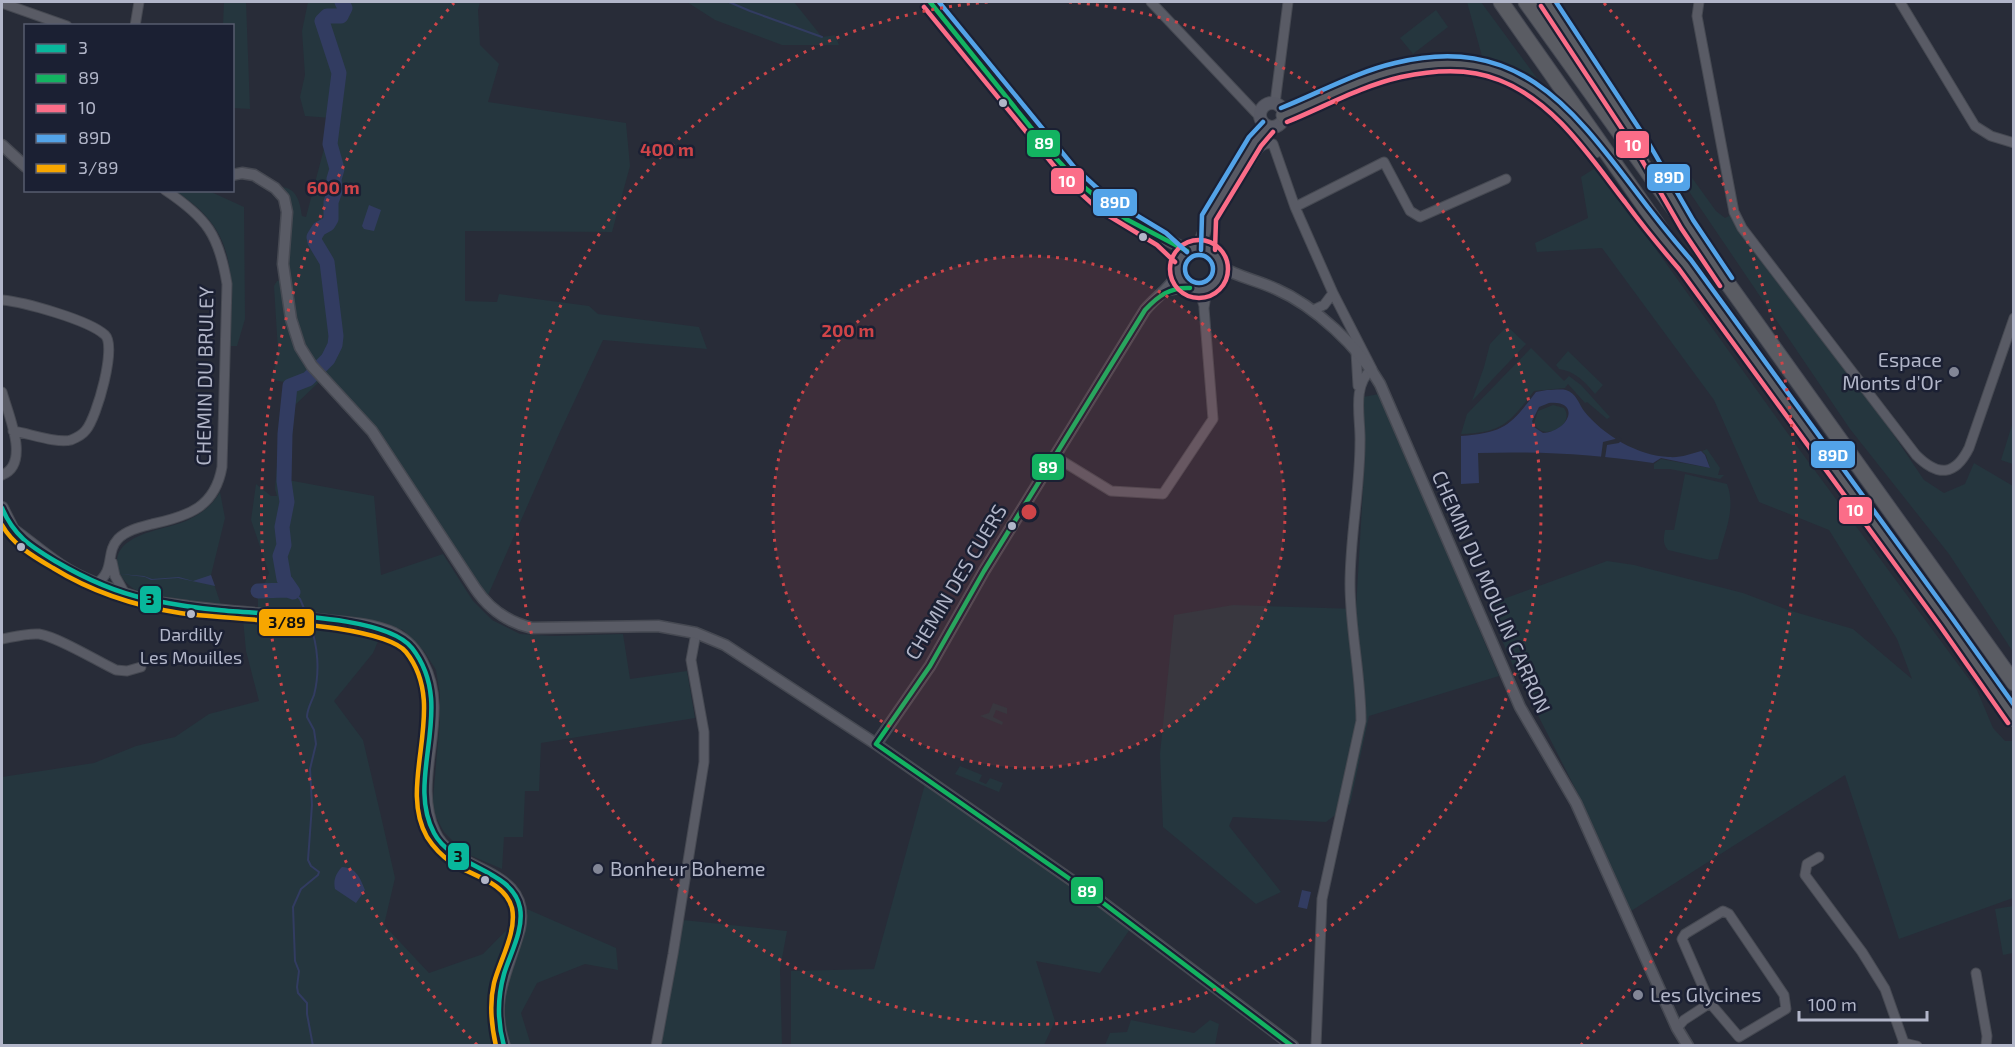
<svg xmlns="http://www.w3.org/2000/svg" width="2015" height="1047" font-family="'Exo 2',sans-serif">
<rect width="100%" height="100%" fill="#282c38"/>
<!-- green -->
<path fill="#25363e" d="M224,2H246L250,109L233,108L232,26L223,25Z
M308,2H480L478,10L480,45L499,64L488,102L626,123L630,166L612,232L465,231V301L497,302L499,294L589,306L598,314L699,327L707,349L603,340L559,434L485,602L372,431L315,372L318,383L295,405L288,480L374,496L381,575L443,554L473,601L492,620L520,634L553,636L623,634L630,679L687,671L695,718L541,743L539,791H525L523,837H504L502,869L465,853L444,832L432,810L440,720V695L436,670L424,651L403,630L385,625L373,653L334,701L363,740L380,812L395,878L384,925L429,973L483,954L527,909L616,948L618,970L585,964L537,983L521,1013L531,1045L2,1046V777L94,763L136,746L175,737L209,714L259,701L246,651L242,608L258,609V587H263L269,573L251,520L256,484L271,496H277L275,489L277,465L285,395L291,383L272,380L278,351L274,286L277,281L284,280L281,187C297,188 300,202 302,216L306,217L332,118L305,116L300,97L305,75L302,31Z
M687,2H794L822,37L835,35L839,45H782L715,20Z
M1467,2H1481L1545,89L1532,79L1483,60Z
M1436,10L1448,27L1413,54L1400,38Z
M1597,167L1799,449L1977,690L1993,728L2005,741H2013V898L1899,939L1845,775L1631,911L1578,794L1514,668L1487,605L1607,561L1634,565L1743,593L1788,610L1853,629L1912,679L1897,639L1829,530L1759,502L1714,400L1602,248L1537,252L1535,243L1588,218L1581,177Z
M1690,175L1716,211L1725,218L1731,215L1862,388L1924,480L1944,493L1965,484L1974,463L2013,486V652L1949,554L1850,429L1682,181Z
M175,191H209L244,207L245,319L237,346H230C232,278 240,231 175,191Z
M1507,326L1526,344L1472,401L1484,367L1490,344Z
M1531,348L1564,381L1569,376L1581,385L1610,417L1607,419L1587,402L1585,403L1568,384L1565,388L1534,391C1510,422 1503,433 1461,434L1467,414Z
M1568,351L1603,385L1595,394C1585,382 1575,371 1559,369L1556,365Z
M1379,394L1499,676L1369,716L1350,804L1326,822L1233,817L1229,826L1281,892L1256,904L1163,827L1160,754L1174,615L1233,605L1356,609L1365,454L1363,397Z
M1553,405L1564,408C1576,425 1543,443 1534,423L1538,411Z
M2013,422V464L2001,460Z
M1707,449L1720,468L1718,475H1724L1720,479L1670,469H1654V464L1661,459L1710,468L1706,455L1702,451Z
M1685,474L1727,484C1737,510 1723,535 1718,559L1710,560L1668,550C1662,544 1664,537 1665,530H1674Z
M220,492L225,518L211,575L221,605C203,602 185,600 167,597C158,595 148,595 140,592C130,588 121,579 118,569C109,534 165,530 186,521C201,514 212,506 220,492Z
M993,703L1007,708V714L996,710L993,717L1003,722L1002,725L980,716L989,713Z
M960,766L982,775L979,781L986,784L990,778L1003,783L999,792L955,774Z
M925,784L1130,929L1100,973L1036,961L1055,1021L1044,1045L791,1046V971L874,969Z
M2013,906V953L2003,955L1995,909Z
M683,920L787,931L780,969L782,1045L658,1046Z
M1131,1020L1194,1033L1210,1020L1219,1024L1215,1045H1105L1110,1033L1127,1032Z"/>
<!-- water -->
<path fill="#323c61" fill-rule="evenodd" d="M369,205L381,210L374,231L364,229L362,226Z
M1547,390C1553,390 1561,389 1566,390C1576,393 1579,404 1584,411C1603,435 1638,456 1669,457C1680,458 1691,454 1701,451L1705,455L1710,468L1661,458L1653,463C1595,454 1537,451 1478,453L1479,483L1461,484V436C1505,432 1510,426 1536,392ZM1549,403C1581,400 1570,431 1543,433L1534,427L1532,421L1539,407Z
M120,574L144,576L152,579L179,577L193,581L211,575L215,586L178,578L151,580L145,577Z
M342,867C357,868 360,878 365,890L356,903L335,889C333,880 336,873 342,867Z
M1302,890L1311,892L1307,909L1298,907Z"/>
<!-- pier -->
<path fill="#282c38" d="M1618,436L1622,439L1619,443L1607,445L1605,458L1601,457L1603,442L1615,439Z"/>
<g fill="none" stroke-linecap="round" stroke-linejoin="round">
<!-- stream -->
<path stroke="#323c61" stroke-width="2" d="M729,2L750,11L822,37
M293,592L300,599L306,613
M310,624C318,646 320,672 314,695C311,703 307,709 307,717L314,730L316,744L310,769L312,805L308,860L311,866L319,872L318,875L301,889L293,907L295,961L299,971L297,987L298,993L307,1003V1014L313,1046"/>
<!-- river -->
<path stroke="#323c61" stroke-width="15" d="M258,591L287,590L293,592
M293,592L284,579L280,556L284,545L282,527L287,502L284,481L285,434L290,386L308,379L328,359L335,345L336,336L327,262L315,242L314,237L319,229L328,224L331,219V202L335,191L334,179L337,169L330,144L339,73L322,21L327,16H341L345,8L342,2"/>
<!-- minor casing -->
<g stroke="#464952" stroke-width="11">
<path id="minor" d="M1151,2L1259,116
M1699,2L1697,16L1734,212L1742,228L1916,455C1938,477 1955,476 1969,448L2014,318
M1900,2L1975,126L1991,136L2014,143
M2,3L67,26
M135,26L139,2
M1275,103L1288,2
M1236,174C1240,171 1245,169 1248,165C1256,155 1258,141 1273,144L1295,207L1333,293L1372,369C1351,386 1361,419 1360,442C1360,490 1350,536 1350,584C1350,629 1361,675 1361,721L1322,899L1316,1046
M1295,207L1384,162L1410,211L1420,217L1506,179
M1196,290L1201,296L1204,306
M2,300C24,302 89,320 105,335C117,346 97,417 86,430C83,434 76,438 71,440C57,444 28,433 13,431
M1313,310L1324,305L1333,293
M1356,352L1358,386
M2,392C8,414 31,464 2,475
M1054,456L1111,491L1163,494L1213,419L1204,308L1207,288
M112,562L115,576L125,594
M96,584C116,570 105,553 118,539C127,530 141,527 152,524C189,516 215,507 222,467L227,284C219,235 207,218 165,190
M2,639C13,637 27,633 39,634C58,637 97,661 116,670L127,671L141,667
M1819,857L1807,864L1805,875L1862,952L1885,989L1904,1043L1902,1046
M1976,973L1987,1036L1986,1046
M1677,1028L1684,1020L1710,1003L1739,1037L1786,1009L1784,995L1729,914L1723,911L1685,934L1682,939L1710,1003
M1904,1043L1917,1046
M656,1046L673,954L704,762V732L691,660L696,633"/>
</g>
<!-- tertiary casing -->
<g stroke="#464952" stroke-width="13">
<path id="tertiary" d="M2,145L26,167
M232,175L242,173L254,175L275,188L284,198L287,212L283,264L291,319L300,347L312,366L372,431L475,588C489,609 507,622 532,628L658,626L696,633L725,645L876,744L1090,893L1293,1046
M1220,266C1237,277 1257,280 1276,289C1315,306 1359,347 1380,384L1520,707L1576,803L1677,1028L1688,1046
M1167,290L1183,287L1190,288
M876,744L930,666L984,571L1145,310C1156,297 1169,289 1178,274"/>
</g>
<!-- secondary casing -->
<g stroke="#464952" stroke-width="14">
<path id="secondary" d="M930,2L1053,155C1075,180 1098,202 1126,219C1145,231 1168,238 1187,251
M1260 115a12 12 0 1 1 24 0a12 12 0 1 1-24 0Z
M1198,247L1214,208L1255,141L1268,127
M1178 269a21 21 0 1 1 42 0a21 21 0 1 1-42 0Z
M2,508L12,528
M2,522C22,535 40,552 60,565C82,580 109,589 134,597C151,603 170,604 188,607C234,613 281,615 328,621C350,623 374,625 394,634C406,640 416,651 422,663C451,716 409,778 434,832C453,876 532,866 519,929C507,973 488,998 504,1046"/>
</g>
<!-- trunk casing -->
<g stroke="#454853" stroke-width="17">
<path id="trunk" d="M1501,2L1685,264L1946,622L2014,719
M1526,2L2014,683
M1547,2L1640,144
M1284,115C1316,102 1348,86 1381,75C1475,44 1536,75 1595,150"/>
</g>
<!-- minor -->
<use href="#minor" stroke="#595b65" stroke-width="9"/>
<!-- tertiary -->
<use href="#tertiary" stroke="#595b65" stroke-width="10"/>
<!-- secondary -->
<use href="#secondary" stroke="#575964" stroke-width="12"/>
<!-- trunk -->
<use href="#trunk" stroke="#5a5c63" stroke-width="15"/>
<!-- bus-1 casing -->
<g stroke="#1b2033" stroke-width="9">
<path id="bus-1" d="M2,508C14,536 30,546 55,561C84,578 114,592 147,599C171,604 195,608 219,610C262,615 386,614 412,648C458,707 404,777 434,833C452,868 513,869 520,908C524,930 510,954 504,974C497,999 497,1021 504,1046"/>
</g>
<!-- bus-2 casing -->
<g stroke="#1b2033" stroke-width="9">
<path id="bus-2" d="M930,2L1053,155L1078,182L1106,205L1126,219L1187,251
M876,744L930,666L984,571L1145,310C1158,296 1170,287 1190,288
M876,744L1090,893L1292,1046"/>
</g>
<!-- bus-3 casing -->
<g stroke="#1b2033" stroke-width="9">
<path id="bus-3" d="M1541,6L1636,150L1681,228L1720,286
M924,7L1064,178L1099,210L1157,245L1175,262
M1287,122C1324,107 1361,86 1401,77C1433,70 1468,67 1499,80C1554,101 1590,157 1625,202C1642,225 1660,247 1679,269L1940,626L2008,723
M1170 269a29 29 0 1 1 58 0a29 29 0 1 1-58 0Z
M1215,250L1216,220L1261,146L1273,132"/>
</g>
<!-- bus-4 casing -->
<g stroke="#1b2033" stroke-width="9">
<path id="bus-4" d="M939,2L1074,167L1108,198L1166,233L1187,252
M1556,2L1648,142L1693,220L1732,278
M1281,108C1319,93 1356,72 1395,63C1515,34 1569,103 1634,189C1652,213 1671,237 1691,260L1952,618L2014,705
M1201,250L1202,215L1249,137L1263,122
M1185 269a14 14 0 1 1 28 0a14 14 0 1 1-28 0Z"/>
</g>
<!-- bus-5 casing -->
<g stroke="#1b2033" stroke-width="9">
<path id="bus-5" d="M2,525C13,545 34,557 53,568C92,592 135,606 180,613C225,620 381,622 406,652C450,707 396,783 427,837C434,848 442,856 452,863C472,876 505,882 512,908C517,932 500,960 494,983C489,1004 491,1024 496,1046"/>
</g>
<!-- bus-1 -->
<use href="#bus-1" stroke="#08b79c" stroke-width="4.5"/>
<!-- bus-2 -->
<use href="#bus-2" stroke="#13b361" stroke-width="4.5"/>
<!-- bus-3 -->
<use href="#bus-3" stroke="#fb6d88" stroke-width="4.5"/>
<!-- bus-4 -->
<use href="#bus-4" stroke="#53a3e8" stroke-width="4.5"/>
<!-- bus-5 -->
<use href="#bus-5" stroke="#f7a600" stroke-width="4.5"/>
</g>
<!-- distance rings -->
<circle cx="1029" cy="512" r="256" fill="#cf4448" fill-opacity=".12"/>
<g fill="none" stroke="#cf4448" stroke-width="3" stroke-dasharray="3 6">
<circle cx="1029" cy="512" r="256"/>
<path d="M1069 2A512 512 0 1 1 989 2"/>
<path d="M477 1045A768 768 0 0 1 454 3M1604 3A768 768 0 0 1 1581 1045"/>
</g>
<!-- markers -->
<g fill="#b2b6c9" stroke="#1b2033" stroke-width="2">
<circle cx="1003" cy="103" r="5"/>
<circle cx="1143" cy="237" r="5"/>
<circle cx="1012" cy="526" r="5"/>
<circle cx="21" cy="547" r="5"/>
<circle cx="191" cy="614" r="5"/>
<circle cx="485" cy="880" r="5"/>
</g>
<g fill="#828696" stroke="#1b2033" stroke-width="2">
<circle cx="1954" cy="372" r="6"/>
<circle cx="598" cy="869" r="6"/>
<circle cx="1638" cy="995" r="6"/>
</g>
<g text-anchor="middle" stroke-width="5" stroke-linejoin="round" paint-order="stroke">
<!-- bus labels -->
<g font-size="18" fill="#b2b6c9" stroke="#1b2033">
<text x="191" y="641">Dardilly<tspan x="191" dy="23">Les Mouilles</tspan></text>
</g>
<!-- poi labels -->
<g font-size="20" fill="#b2b6c9" stroke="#1b2033" text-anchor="start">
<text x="1942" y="367" text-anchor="end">Espace<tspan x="1942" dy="23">Monts d'Or</tspan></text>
<text x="610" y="876">Bonheur Boheme</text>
<text x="1650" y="1002">Les Glycines</text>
</g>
<!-- street labels -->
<g font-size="20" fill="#b2b6c9" stroke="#1b2033">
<text transform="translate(205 376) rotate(-89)" y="7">CHEMIN DU BRULEY</text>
<text transform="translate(956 582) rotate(-59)" y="7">CHEMIN DES CUERS</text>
<text transform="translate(1491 592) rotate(66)" y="7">CHEMIN DU MOULIN CARRON</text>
</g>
</g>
<circle cx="1029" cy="512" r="9" fill="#cf4448" stroke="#1b2033" stroke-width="3"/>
<g font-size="18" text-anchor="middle" font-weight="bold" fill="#cf4448" stroke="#1b2033" stroke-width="5" stroke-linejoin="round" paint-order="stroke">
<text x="667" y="156">400 m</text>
<text x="333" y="194">600 m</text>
<text x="848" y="337">200 m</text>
</g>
<g stroke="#1b2033" stroke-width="2">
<rect x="1026" y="129" width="35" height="29" rx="6" fill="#13b361"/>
<rect x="1615" y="130" width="35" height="29" rx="6" fill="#fb6d88"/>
<rect x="1646" y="163" width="45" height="29" rx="6" fill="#53a3e8"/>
<rect x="1050" y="167" width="35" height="28" rx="6" fill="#fb6d88"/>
<rect x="1092" y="188" width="46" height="29" rx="6" fill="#53a3e8"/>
<rect x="1810" y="440" width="46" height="29" rx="6" fill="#53a3e8"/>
<rect x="1031" y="453" width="34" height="28" rx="6" fill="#13b361"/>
<rect x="1838" y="496" width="35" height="29" rx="6" fill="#fb6d88"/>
<rect x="139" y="585" width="23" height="29" rx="6" fill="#08b79c"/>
<rect x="258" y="608" width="57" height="29" rx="6" fill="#f7a600"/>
<rect x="447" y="842" width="23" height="29" rx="6" fill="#08b79c"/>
<rect x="1070" y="876" width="34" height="29" rx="6" fill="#13b361"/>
</g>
<g font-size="16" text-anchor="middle" font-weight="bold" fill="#fff">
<text x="1044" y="149">89</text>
<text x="1633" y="151">10</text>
<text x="1669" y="183">89D</text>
<text x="1067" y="187">10</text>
<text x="1115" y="208">89D</text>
<text x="1833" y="461">89D</text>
<text x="1048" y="473">89</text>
<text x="1855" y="516">10</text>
<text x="1087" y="897">89</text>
</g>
<g font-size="16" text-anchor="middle" font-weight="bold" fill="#111">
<text x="150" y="605">3</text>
<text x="287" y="628">3/89</text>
<text x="458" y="862">3</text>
</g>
<!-- border -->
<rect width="2015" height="1047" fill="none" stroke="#b2b6c9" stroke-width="6"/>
<!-- legend -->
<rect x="24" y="24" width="210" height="168" fill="#1b2033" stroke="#575c6f" stroke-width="1.5"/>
<rect x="36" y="44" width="30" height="9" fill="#08b79c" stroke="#575c6f" stroke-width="1.5"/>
<text x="78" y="54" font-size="18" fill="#b2b6c9">3</text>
<rect x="36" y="74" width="30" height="9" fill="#13b361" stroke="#575c6f" stroke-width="1.5"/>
<text x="78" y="84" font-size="18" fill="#b2b6c9">89</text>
<rect x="36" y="104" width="30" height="9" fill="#fb6d88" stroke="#575c6f" stroke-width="1.5"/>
<text x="78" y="114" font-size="18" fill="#b2b6c9">10</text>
<rect x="36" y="134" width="30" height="9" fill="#53a3e8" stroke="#575c6f" stroke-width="1.5"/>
<text x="78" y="144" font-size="18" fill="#b2b6c9">89D</text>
<rect x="36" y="164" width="30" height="9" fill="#f7a600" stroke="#575c6f" stroke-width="1.5"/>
<text x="78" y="174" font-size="18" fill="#b2b6c9">3/89</text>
<!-- scale -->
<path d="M1799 1011v9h128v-9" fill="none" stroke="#b2b6c9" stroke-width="3"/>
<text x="1808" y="1011" font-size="18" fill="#b2b6c9" stroke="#1b2033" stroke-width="4.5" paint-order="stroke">100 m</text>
</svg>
